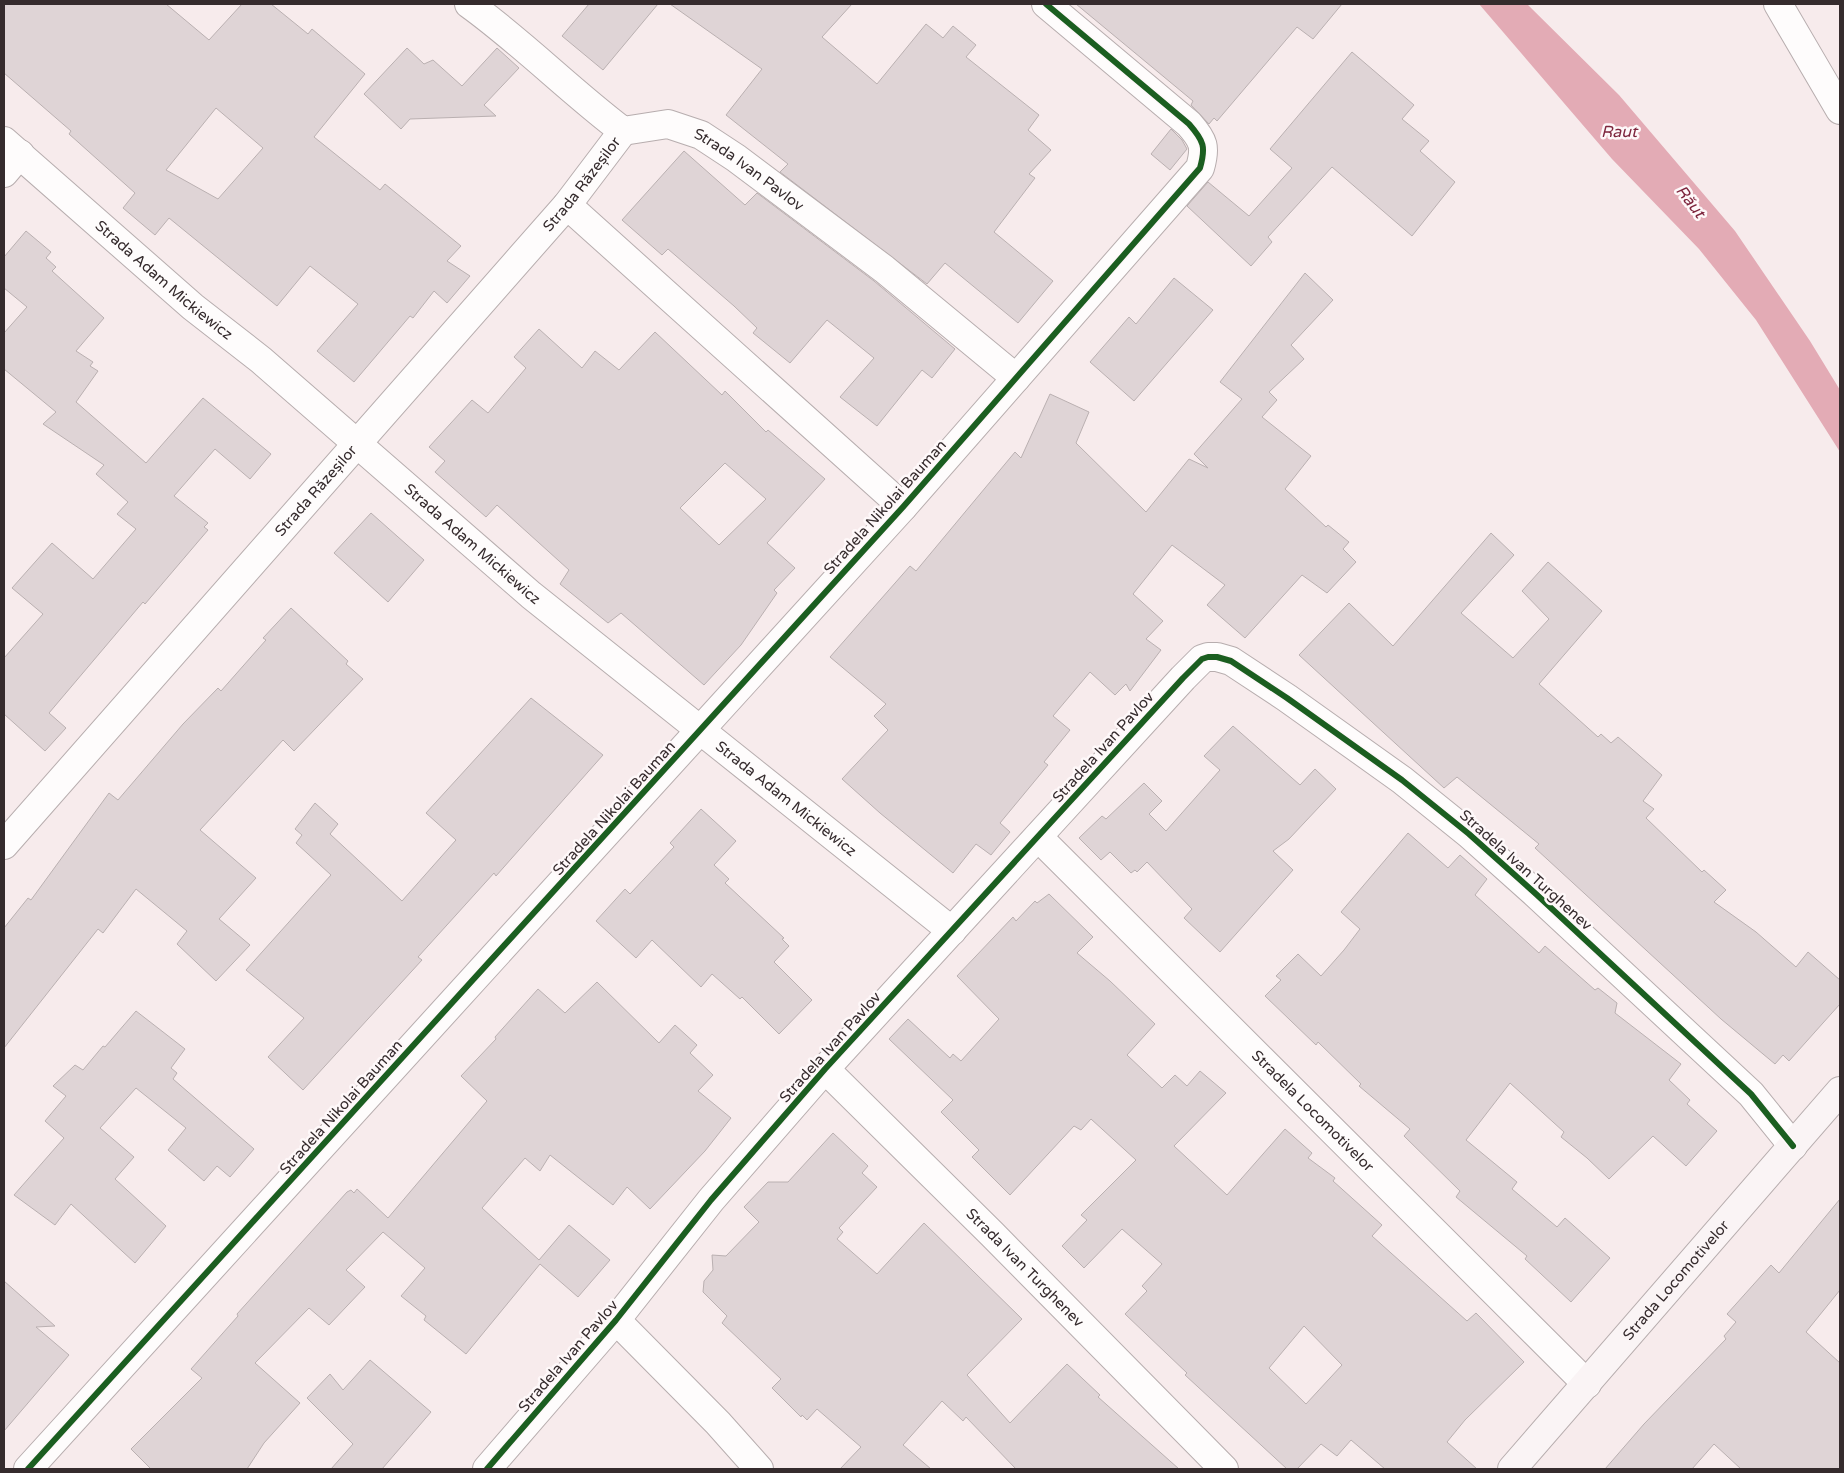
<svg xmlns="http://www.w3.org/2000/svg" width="1844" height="1473" font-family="'Varela Round',sans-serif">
<rect width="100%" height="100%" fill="#f7ebec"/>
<!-- water -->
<path fill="#e3abb5" d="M1479,4H1527L1619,95L1735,231L1810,341L1840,390V452L1756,320L1699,249L1612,159Z"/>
<!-- building -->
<path fill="#dfd4d6" stroke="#bab0b1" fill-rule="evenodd" d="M4,4H166L209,40L242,4H271L308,34L312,29L365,74L314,137L380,190L385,184L461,246L447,261L470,276L447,303L434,291L413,318L410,316L354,382L317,351L358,304L310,266L277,306L169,218L155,235L123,208L135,193L69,134L71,131L4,73ZM216,108L263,148L218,199L166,170Z
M589,4H658L603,70L562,36Z
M670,4H852L822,37L877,84L926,24L943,38L953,26L976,45L966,57L1039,115L1028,130L1051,150L1029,174L1035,178L994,232L1053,281L1018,323L945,263L927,284L780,172L788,164L726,115L762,69Z
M1076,4H1342L1313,39L1297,27L1217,121L1214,118L1209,124L1191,105L1193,101Z
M407,48L424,64L433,60L462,86L497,48L519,68L484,105L496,116L410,119L401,129L364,94Z
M1352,52L1414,105L1402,119L1429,141L1420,151L1455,182L1412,236L1332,167L1268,237L1272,242L1251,266L1187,206L1208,182L1249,216L1292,168L1270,149Z
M1171,129L1182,140L1187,149L1170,170L1151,154Z
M684,151L745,205L757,193L874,281L955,349L932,378L922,370L877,426L840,397L874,358L827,320L790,363L753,333L757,328L734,306L668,249L662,255L622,220Z
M26,231L51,252L46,258L56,267L52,271L104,318L76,351L93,362L90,366L98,371L76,402L146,463L203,398L271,454L250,479L215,449L174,496L208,523L204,527L208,530L145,604L143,602L49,713L66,728L45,751L4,714V658L43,614L12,588L52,543L93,579L136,529L117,514L128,502L96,474L104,465L43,424L56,412L4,369V333L27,307L4,288V257Z
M1305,273L1333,300L1291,345L1304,359L1269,392L1277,400L1262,417L1311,456L1285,489L1326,527L1328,525L1349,542L1343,549L1356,562L1327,593L1302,575L1245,638L1207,605L1225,585L1172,545L1133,594L1163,621L1146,639L1161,650L1130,691L1126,684L1115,695L1090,672L1053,716L1070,730L1044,762L1048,765L1000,823L1010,832L991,855L976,844L953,873L880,813L842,779L888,730L874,716L886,704L830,657L910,566L916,571L1015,452L1021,458L1050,394L1089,412L1076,443L1146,512L1189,459L1208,468L1194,454L1242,399L1220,382Z
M1174,278L1213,310L1134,401L1090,362L1129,317L1136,324Z
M539,329L582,368L595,351L619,370L655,332L722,395L725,391L766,432L768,430L825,479L767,543L795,568L774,590L777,593L741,645L704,685L621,613L608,623L560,584L569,570L497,505L486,517L435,472L445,461L429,447L472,400L488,413L526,368L514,357ZM725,463L766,499L719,545L680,508Z
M371,513L424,560L388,602L334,553Z
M1491,533L1514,555L1461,613L1513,658L1549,619L1522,591L1548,562L1602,611L1539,684L1598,737L1601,734L1611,743L1618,737L1662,775L1643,801L1654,809L1646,818L1702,872L1704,870L1726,890L1714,902L1756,932L1796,967L1808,952L1840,980V1004L1789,1061L1783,1055L1775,1064L1721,1019L1535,848L1539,844L1457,777L1444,788L1299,655L1349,603L1393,646Z
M291,608L348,661L346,664L363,679L294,751L283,740L200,830L256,878L219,919L250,945L216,981L177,944L187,931L136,889L103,933L98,929L4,1048V928L28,898L31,900L109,793L118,800L183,724L218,688L221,691L266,640L263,638Z
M531,698L603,755L496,876L494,873L418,957L422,960L303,1090L268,1057L304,1018L246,970L331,875L296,843L302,835L295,829L315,803L338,824L330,834L402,901L456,840L426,813Z
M1233,726L1300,785L1315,769L1336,789L1289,839L1273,851L1293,870L1220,952L1184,918L1192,909L1147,862L1137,872L1135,870L1131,873L1110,852L1101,860L1079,838L1102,816L1106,819L1144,783L1162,801L1149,814L1166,831L1220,770L1204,756Z
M701,809L736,841L714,865L729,879L725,883L784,938L782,939L789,946L774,962L812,1000L779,1034L742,997L740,999L712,974L701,987L652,940L636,958L596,921L625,889L630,894L674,847L670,843Z
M1408,833L1448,868L1460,855L1487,879L1475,895L1539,953L1545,946L1595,990L1598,988L1617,1003L1615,1013L1681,1064L1669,1080L1690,1100L1687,1104L1717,1131L1686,1166L1653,1136L1609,1179L1587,1158L1561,1137L1564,1132L1510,1083L1466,1140L1517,1182L1512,1189L1557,1227L1565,1218L1610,1258L1571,1302L1525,1259L1527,1256L1456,1197L1460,1191L1404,1136L1410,1129L1359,1086L1361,1084L1318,1042L1316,1045L1265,996L1281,980L1276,976L1298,954L1321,976L1344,950L1360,929L1341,912Z
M1049,894L1093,937L1077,953L1110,981L1155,1024L1127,1055L1162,1088L1175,1075L1187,1086L1200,1071L1226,1093L1174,1146L1227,1195L1285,1129L1312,1153L1308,1158L1335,1178L1333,1181L1382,1225L1372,1236L1467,1321L1476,1313L1524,1362L1465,1420L1447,1442L1477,1469H1385L1351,1440L1337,1456L1321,1444L1297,1469H1287L1185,1375L1187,1373L1125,1314L1147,1291L1142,1286L1162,1264L1122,1229L1084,1268L1062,1246L1087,1220L1081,1215L1136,1160L1091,1119L1081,1130L1074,1126L1010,1195L972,1157L979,1150L941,1112L953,1100L889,1039L908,1019L950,1058L953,1054L961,1061L999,1019L957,976L1013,917L1016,921L1035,901L1037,903ZM1304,1326L1342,1365L1306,1404L1269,1368Z
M597,982L659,1043L675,1025L697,1045L690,1053L713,1075L698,1091L731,1118L705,1151L650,1209L627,1187L613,1205L550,1155L540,1171L525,1158L482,1208L539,1260L569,1225L610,1260L578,1297L540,1264L466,1354L424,1320L426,1316L401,1296L425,1268L383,1232L346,1270L365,1287L329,1325L309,1308L255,1363L300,1403L264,1443L247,1469H151L131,1449L202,1378L191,1369L238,1316L237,1314L347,1192L351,1190L354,1193L357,1189L388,1218L487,1101L461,1076L496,1039L495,1037L538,989L565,1013Z
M136,1011L185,1049L171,1068L177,1073L173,1079L254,1149L230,1177L217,1166L204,1181L168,1150L186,1128L136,1088L100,1128L134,1157L115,1179L166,1226L135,1263L71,1204L55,1225L14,1195L64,1138L45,1121L66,1096L53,1086L75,1065L83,1070L103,1046L105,1047Z
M833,1133L868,1166L862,1173L877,1187L839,1228L843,1232L837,1239L877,1274L924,1223L1022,1319L967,1375L1010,1423L1067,1364L1100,1395L1098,1397L1179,1469H1016L966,1417L963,1421L942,1401L903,1445L931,1469H840L861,1447L817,1409L807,1420L802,1415L801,1417L772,1388L781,1379L722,1323L727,1316L703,1292L704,1281L713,1270L712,1255L726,1256L759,1222L744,1207L768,1182H788Z
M1840,1199V1290L1806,1332L1840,1363V1469H1741L1714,1444L1692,1469H1605L1644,1424L1726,1339L1724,1336L1736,1322L1727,1314L1771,1265L1779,1273Z
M4,1281L55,1326L36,1327L69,1355L4,1431Z
M370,1360L431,1412L382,1469H331L353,1444L307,1398L330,1374L343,1390Z"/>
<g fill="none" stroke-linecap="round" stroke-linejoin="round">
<!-- minor casing -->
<g stroke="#b7adae" stroke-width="30">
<g id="minor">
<path id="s1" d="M469,4C523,43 570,91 623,131L668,124L701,135L736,158L884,269L1016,378"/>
<path d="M1778,4L1840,110"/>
<path id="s2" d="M4,141L193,307L261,360L531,595L952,931"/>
<path d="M4,173L20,154"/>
<path d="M567,205L903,507"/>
<path id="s3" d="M1038,837L1587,1384"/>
<path id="s4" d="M4,845L567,205L623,131"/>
<path id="s5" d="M825,1069L992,1234L1224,1469"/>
<path d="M616,1320L718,1423L759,1469"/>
<path d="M28,1469L903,507L1200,168C1206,147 1204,141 1189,124L1046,4"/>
<path d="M487,1469L616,1320L711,1200L825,1069L1183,678L1202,659L1208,657H1217L1231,661L1287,698L1402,780L1469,834L1536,894L1751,1094L1793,1146"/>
</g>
</g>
<!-- secondary casing -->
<g stroke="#b7adae" stroke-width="30">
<g id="secondary">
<path id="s6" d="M1512,1469L1840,1091"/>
</g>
</g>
<!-- minor -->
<use href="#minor" stroke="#fefcfc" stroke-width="28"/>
<!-- secondary -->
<use href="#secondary" stroke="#faf4f5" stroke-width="28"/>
<!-- cycleway casing -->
<g stroke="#fef8f9" stroke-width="9">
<path id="cycleway" d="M28,1469L903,507L1200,168C1206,147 1204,141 1189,124L1046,4
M487,1469L616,1320L711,1200L825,1069L1183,678L1202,659L1208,657H1217L1231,661L1287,698L1402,780L1469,834L1536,894L1751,1094L1793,1146"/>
</g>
<!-- cycleway -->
<use href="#cycleway" stroke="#1b5e20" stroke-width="6"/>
</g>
<g text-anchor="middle" stroke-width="5" stroke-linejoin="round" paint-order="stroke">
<!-- street labels -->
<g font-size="15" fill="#352b2d" stroke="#fef8f9">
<text dy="5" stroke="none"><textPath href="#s1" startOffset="339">Strada Ivan Pavlov</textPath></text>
<text dy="5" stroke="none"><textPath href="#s4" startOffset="878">Strada Răzeșilor</textPath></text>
<text dy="5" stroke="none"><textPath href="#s2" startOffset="212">Strada Adam Mickiewicz</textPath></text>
<text dy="5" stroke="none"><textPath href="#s4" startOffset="472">Strada Răzeșilor</textPath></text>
<text transform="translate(885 507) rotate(-48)" y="5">Stradela Nikolai Bauman</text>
<text dy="5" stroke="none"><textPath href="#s2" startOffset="618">Strada Adam Mickiewicz</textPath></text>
<text transform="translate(1103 747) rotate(-48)" y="5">Stradela Ivan Pavlov</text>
<text dy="5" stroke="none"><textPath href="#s2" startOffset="1022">Strada Adam Mickiewicz</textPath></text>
<text transform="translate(614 808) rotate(-48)" y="5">Stradela Nikolai Bauman</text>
<text transform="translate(1526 870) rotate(42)" y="5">Stradela Ivan Turghenev</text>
<text transform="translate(830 1047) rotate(-48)" y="5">Stradela Ivan Pavlov</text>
<text transform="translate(341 1107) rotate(-48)" y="5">Stradela Nikolai Bauman</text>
<text dy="5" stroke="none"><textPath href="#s3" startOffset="388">Stradela Locomotivelor</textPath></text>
<text dy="5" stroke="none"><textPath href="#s5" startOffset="282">Strada Ivan Turghenev</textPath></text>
<text dy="5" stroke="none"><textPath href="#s6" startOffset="250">Strada Locomotivelor</textPath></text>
<text transform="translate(568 1356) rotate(-49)" y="5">Stradela Ivan Pavlov</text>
</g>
<!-- water labels -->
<g font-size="16" font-style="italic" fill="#7d253d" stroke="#fef8f9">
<text x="1619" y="137">Raut</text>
<text transform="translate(1691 201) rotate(52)" y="6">Răut</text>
</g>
</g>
<!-- border -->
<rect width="1844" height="1473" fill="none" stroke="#352b2d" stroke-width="10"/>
</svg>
